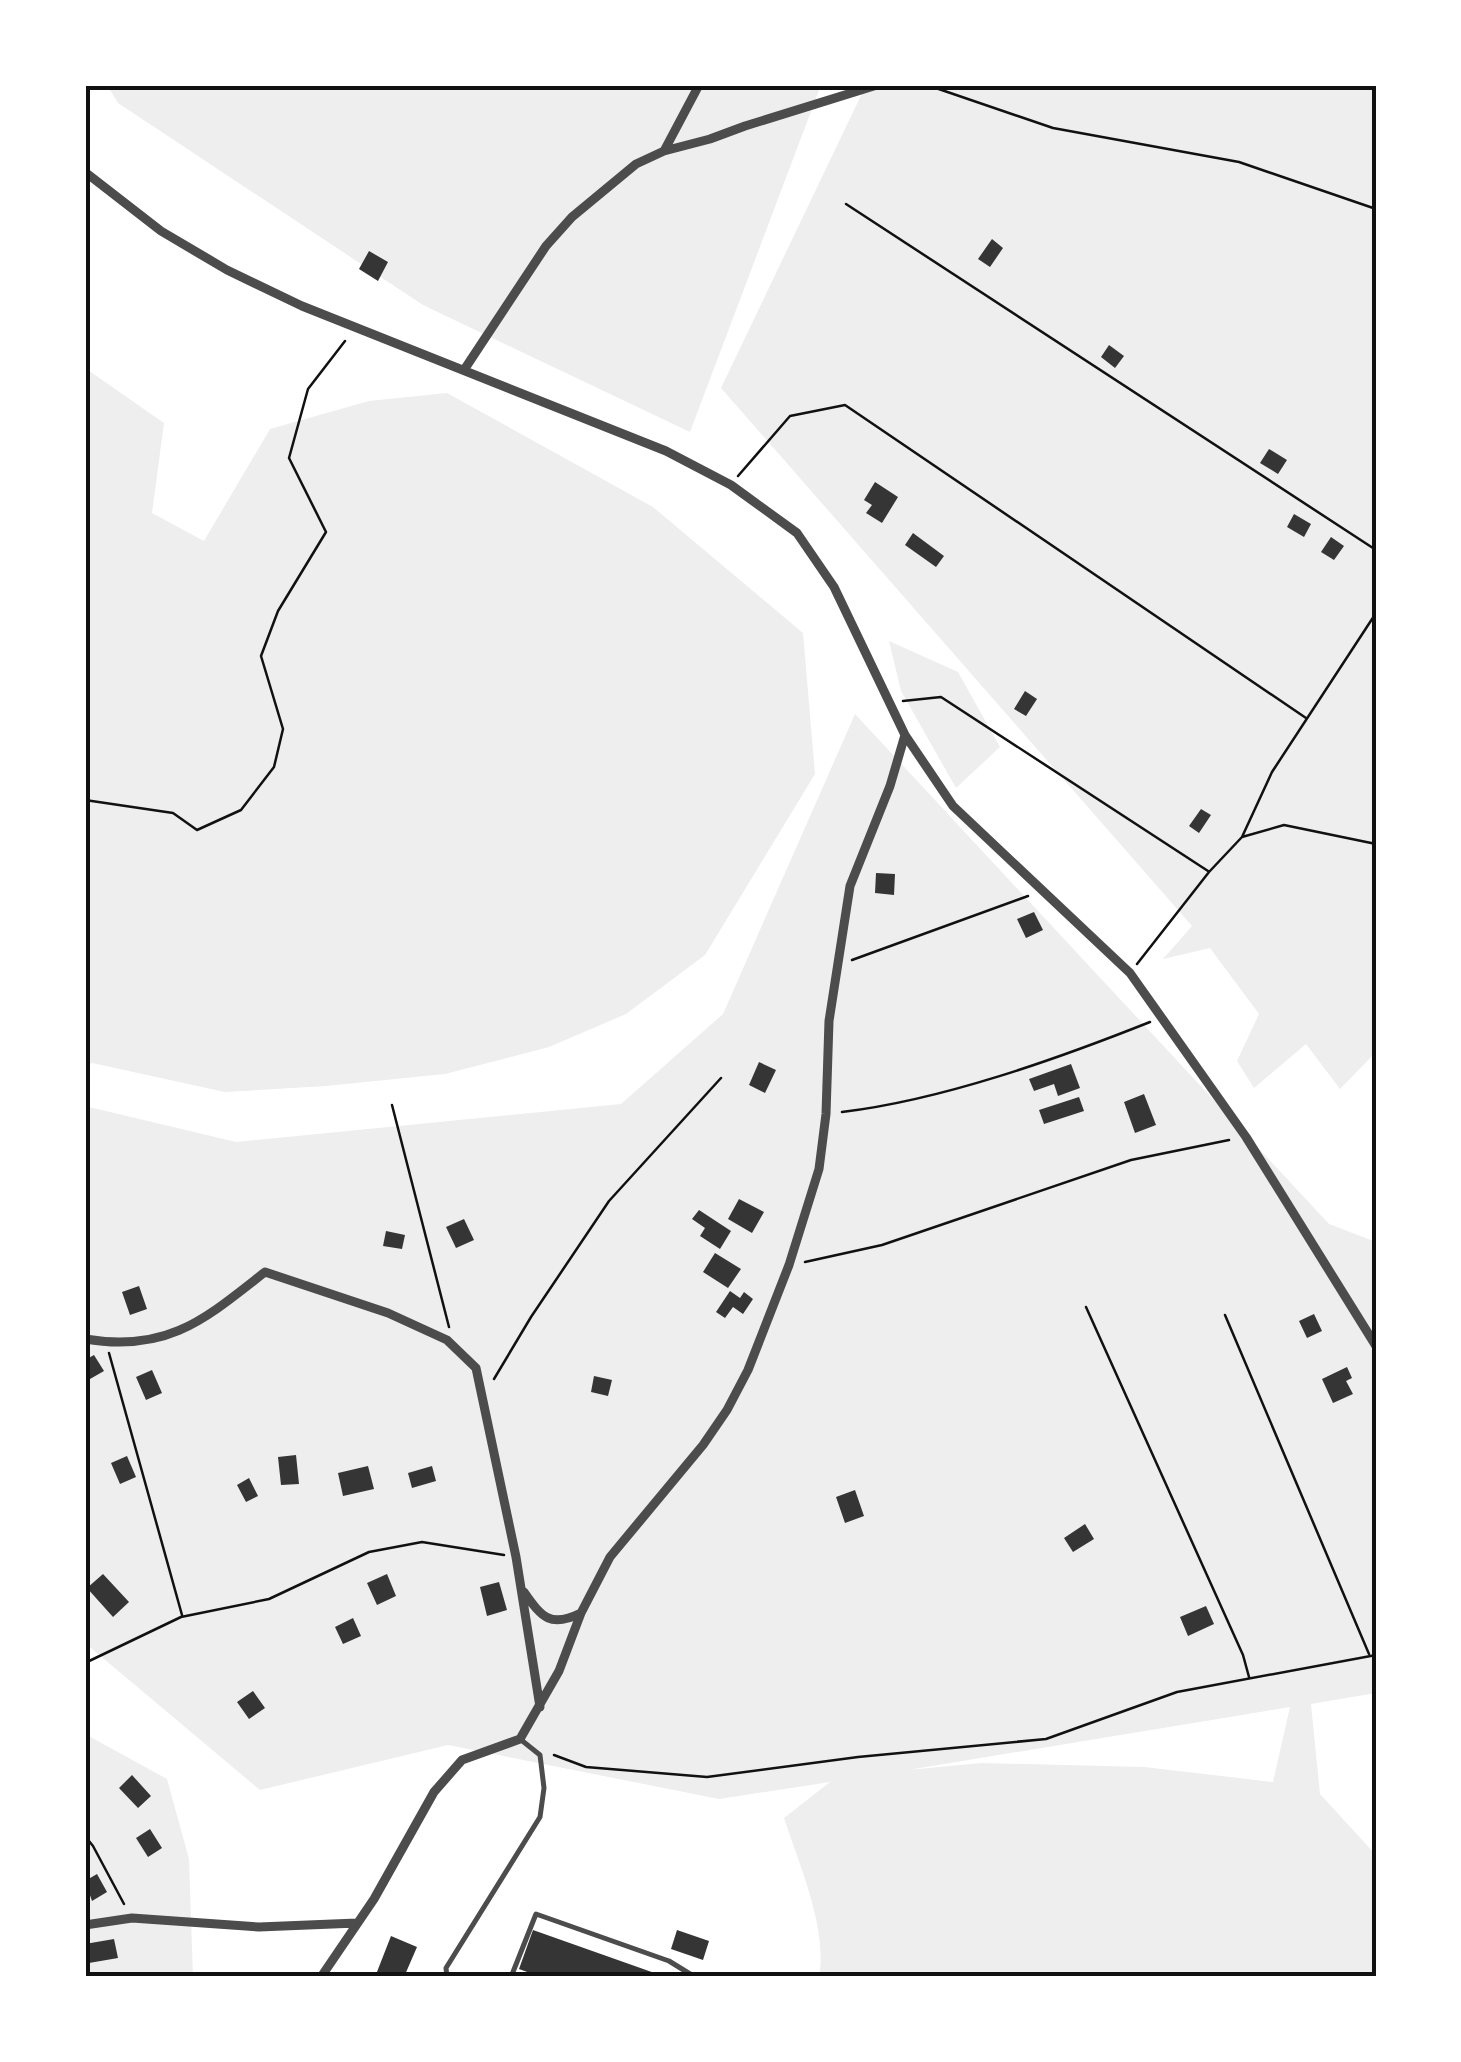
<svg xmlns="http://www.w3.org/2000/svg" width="1461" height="2062" font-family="Arial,sans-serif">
<rect width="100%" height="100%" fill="#fff"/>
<!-- green -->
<path fill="#eee" fill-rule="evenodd" d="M107,85H821L690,432L423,305L118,103Z
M866,85H1376V1052L1340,1089L1306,1044L1254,1088L1237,1061L1259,1014L1210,948L1163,959L1192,926L721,388Z
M85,368L164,423L152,513L204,541L270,429L369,401L447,393L653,507L803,633L815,774L705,955L626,1014L549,1047L445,1074L326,1086L225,1092L92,1063L85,1066Z
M889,641L958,672L1000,747L956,788L901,691Z
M855,714L1329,1224L1376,1242V1693L1311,1704L1320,1794L1376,1855V1977H819C828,1929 799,1864 784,1818L830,1782L719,1799L448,1745L260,1790L85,1643V1106L236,1142L621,1104L723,1014ZM1290,1707L1273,1782L1144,1767L981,1763L908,1770Z
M85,1734L167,1779L189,1859L193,1977H85Z"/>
<!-- building -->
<path fill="#353535" d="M992,239L1003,248L990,267L978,259Z
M369,251L388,262L378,281L359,269Z
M1109,345L1124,356L1115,368L1101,357Z
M1269,449L1287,460L1278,474L1260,463Z
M875,482L898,497L882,523L866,513L872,505L864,500Z
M1294,514L1311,524L1304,537L1287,527Z
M913,533L944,556L936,567L905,545Z
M1331,537L1344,546L1334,560L1321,552Z
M1025,691L1037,699L1026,716L1014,709Z
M1201,809L1211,815L1199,833L1189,826Z
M876,873L895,874L894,895L875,893Z
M1034,912L1043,930L1026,938L1017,919Z
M759,1062L776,1070L765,1093L749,1085Z
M1071,1064L1080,1088L1058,1096L1054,1084L1034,1091L1029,1079Z
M1144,1094L1156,1125L1135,1133L1124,1102Z
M1079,1097L1084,1111L1044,1124L1039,1110Z
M739,1199L764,1212L752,1233L728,1219Z
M699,1210L731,1231L720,1249L700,1236L705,1228L692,1219Z
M464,1219L474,1240L456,1248L446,1227Z
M386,1231L405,1235L402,1249L383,1246Z
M715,1253L741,1269L728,1288L703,1272Z
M139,1286L147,1309L130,1315L122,1292Z
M730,1291L740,1298L744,1292L753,1299L743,1314L733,1307L725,1318L716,1312Z
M1314,1314L1322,1331L1307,1338L1299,1321Z
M94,1355L104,1371L90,1379L85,1371V1360Z
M1347,1367L1352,1378L1346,1381L1353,1394L1333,1403L1322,1379Z
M152,1370L162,1393L146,1400L136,1377Z
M594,1376L612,1380L608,1396L591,1392Z
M296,1455L299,1484L281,1485L278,1457Z
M127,1456L136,1477L120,1484L111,1463Z
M368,1466L374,1489L343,1496L338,1473Z
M432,1466L436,1481L412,1488L408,1473Z
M249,1478L258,1496L246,1502L237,1485Z
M855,1490L864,1516L845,1523L836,1497Z
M1085,1524L1094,1539L1073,1552L1064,1538Z
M103,1574L129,1602L113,1617L87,1588Z
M387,1574L396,1596L377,1605L367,1583Z
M499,1582L507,1610L487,1616L480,1587Z
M1206,1606L1214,1624L1188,1636L1180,1617Z
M353,1618L361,1636L343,1644L335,1627Z
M253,1691L265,1708L249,1719L237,1702Z
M132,1775L151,1796L138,1808L119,1788Z
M150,1829L162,1848L148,1857L136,1838Z
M97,1874L107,1892L92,1901L85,1881Z
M533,1930L663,1976V1977H541L519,1969Z
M677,1930L709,1941L703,1960L671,1949Z
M391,1936L417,1947L404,1977H375Z
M114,1939L118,1958L89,1963L85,1944Z"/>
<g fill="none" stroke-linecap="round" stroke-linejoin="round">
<!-- path -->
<path stroke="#111" stroke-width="2.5" d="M927,85L1053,128L1239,162L1376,209
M846,204L1376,550
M738,476L790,416L845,405L1306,718
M903,701L941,697L1208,871
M85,800L173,813L197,830L241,810L274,767L283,729L261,656L278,611L326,532L289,458L308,389L345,341
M1242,837L1284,825L1376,844
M852,960L1028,896
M1137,964L1209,872L1242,837L1272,772L1376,613
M392,1105L449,1327
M842,1112C942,1100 1057,1059 1150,1022
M805,1262L882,1245L1131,1160L1229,1140
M1086,1307L1243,1655L1249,1677
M1225,1315L1369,1654
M109,1353L182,1615
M494,1379L531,1317L609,1201L721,1078
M85,1663L181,1617L269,1599L369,1552L422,1542L504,1555
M554,1755L586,1767L707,1777L858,1757L1046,1739L1177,1692L1376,1655
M85,1836L93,1846L124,1904"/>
<!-- service -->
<path stroke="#4c4c4c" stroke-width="5" d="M447,1977L446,1968L540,1817L544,1788L540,1755L520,1739
M511,1977L536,1914L669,1961L695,1977"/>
<!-- minor -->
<path stroke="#4c4c4c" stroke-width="9" d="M664,151L699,85
M85,172L161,231L227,270L302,306L666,451L731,485L797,533L834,587L905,735L890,786L850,886L829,1021L826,1114L819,1169L789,1265L748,1370L727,1410L703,1445L610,1557L581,1613L559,1671L520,1739L462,1760L434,1792L374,1899L321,1977
M464,370L546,246L572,217L636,164L664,151L710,139L745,126L877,85
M905,735L953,806L1130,973L1246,1137L1376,1346
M85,1339C168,1353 205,1319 265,1272L388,1313L447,1340L476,1368L516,1557L540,1707
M524,1592C542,1618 551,1628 581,1613
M85,1925L132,1918L259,1927L357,1923"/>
</g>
<!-- border -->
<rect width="1461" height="2062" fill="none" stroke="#ffffff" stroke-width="175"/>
<rect x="88" y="88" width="1286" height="1886" fill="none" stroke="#111" stroke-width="4"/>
</svg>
